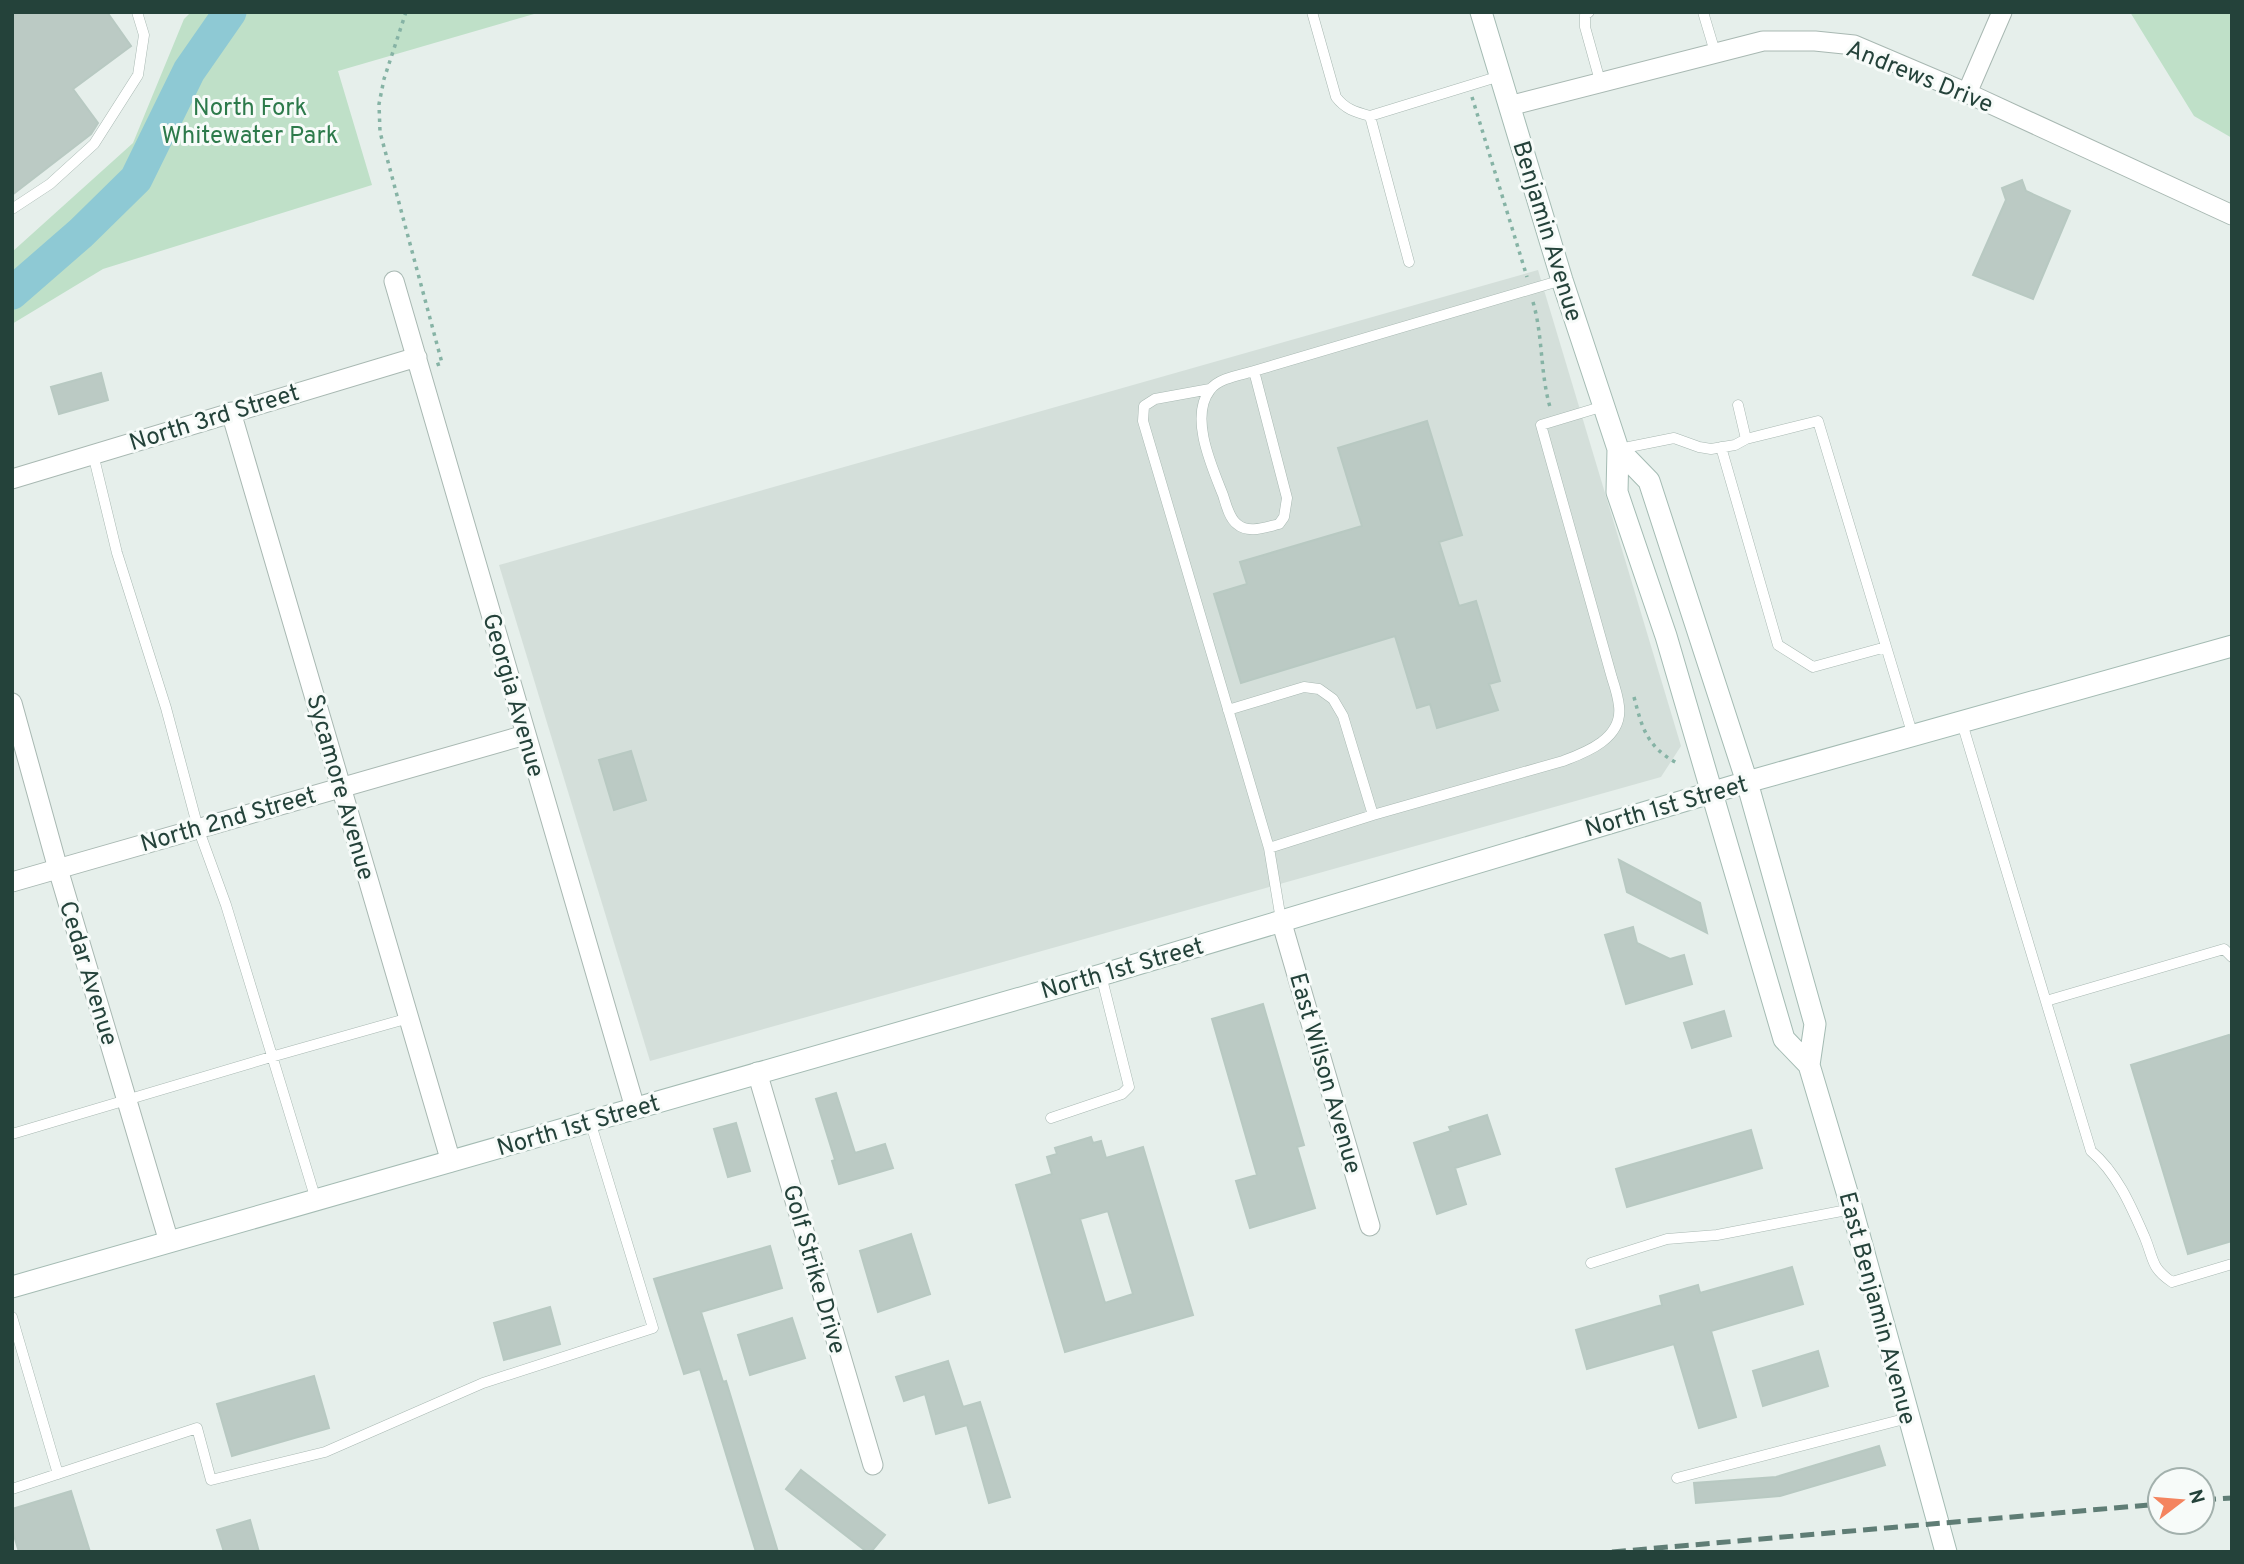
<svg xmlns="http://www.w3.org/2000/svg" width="2244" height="1564" font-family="Overpass,sans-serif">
<rect width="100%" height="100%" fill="#e6efeb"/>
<!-- built -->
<path fill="#d4dfda" d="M1538,270L1681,746L1661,777L650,1061L499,565Z"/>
<!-- green -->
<path fill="#bfe0c8" d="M191,12H541L338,71L372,185L103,269L12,324V252L133,143L184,19Z
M2130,12H2232V138L2194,116Z"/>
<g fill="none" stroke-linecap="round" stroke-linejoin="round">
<!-- river -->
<path stroke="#8ec9d4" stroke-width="33" d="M12,293L81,233L136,179L189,71L230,12"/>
</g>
<!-- building -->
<path fill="#bbcac4" stroke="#b8c9c2" stroke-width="2" fill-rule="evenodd" d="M12,12H107L131,46L73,89L98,123L91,134L12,195Z
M2022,180L2026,191L2070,211L2033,299L1973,275L2006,200L2002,188Z
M101,373L108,400L59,414L51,387Z
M1427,421L1462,535L1439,542L1459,606L1476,601L1500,681L1489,684L1498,710L1437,728L1430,704L1417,708L1395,636L1241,683L1214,594L1247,584L1240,562L1362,526L1338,448Z
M631,751L646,800L614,810L599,760Z
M1619,860L1700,903L1707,933L1627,892Z
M1633,927L1637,943L1670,959L1684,955L1692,984L1626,1004L1605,935Z
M1263,1004L1304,1145L1297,1147L1315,1208L1250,1228L1236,1181L1257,1175L1212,1019Z
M1724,1011L1731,1036L1692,1048L1684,1023Z
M2229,1035L2232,1043V1241L2188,1254L2131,1065Z
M836,1093L855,1153L885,1144L893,1168L839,1184L832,1161L835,1160L816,1099Z
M1487,1115L1500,1154L1455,1168L1466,1204L1437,1214L1414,1143L1451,1131L1449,1127Z
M736,1123L750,1171L728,1177L714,1129Z
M1751,1130L1762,1168L1627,1207L1616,1169Z
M1091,1137L1093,1143L1101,1141L1106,1158L1143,1147L1193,1315L1065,1352L1016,1185L1052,1174L1047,1157L1057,1154L1055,1148ZM1108,1211L1133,1294L1105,1303L1080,1219Z
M911,1234L930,1294L878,1312L860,1251Z
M770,1246L782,1288L701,1312L723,1382L726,1381L778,1552H756L700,1369L684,1374L654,1279Z
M1792,1267L1803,1304L1711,1331L1736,1417L1699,1428L1674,1344L1587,1369L1576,1330L1662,1305L1660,1296L1698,1285L1700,1293Z
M550,1307L560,1344L504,1360L494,1323Z
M792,1318L805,1358L750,1375L738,1335Z
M1818,1351L1828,1386L1763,1406L1753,1371Z
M948,1361L963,1407L980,1402L1010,1497L989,1503L967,1425L936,1434L925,1394L904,1401L896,1377Z
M314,1376L329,1428L232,1456L217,1404Z
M1879,1446L1885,1465L1780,1496L1696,1503L1694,1483L1776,1477Z
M801,1470L885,1535L871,1552H867L786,1489Z
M71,1491L90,1552H19L12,1529V1509Z
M250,1520L259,1552H224L217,1530Z"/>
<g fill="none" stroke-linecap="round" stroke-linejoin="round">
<!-- lane casing -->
<g stroke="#a8b8b2" stroke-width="11">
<path id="lane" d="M1312,12L1336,97C1345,109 1355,112 1370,116L1500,76
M1589,12L1585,15V27L1600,81
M1703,12L1715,52
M1370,116L1409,262
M12,209L50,184L94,144L138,75L144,35L137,12
M1254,371L1287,498L1284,517L1279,524C1266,527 1248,534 1237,524C1229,518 1226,504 1223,495C1212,467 1189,417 1210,390C1218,378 1241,375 1254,371Z
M1254,371L1562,280
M1210,389L1155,399L1144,406L1143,421L1269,848L1281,920
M1746,439L1818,421L1913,736
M1721,447L1778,645L1813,667L1886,647
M1619,449L1674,438L1699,447L1711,449L1735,445L1746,439L1738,405
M93,454L117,553L166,708L198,828L226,905L316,1200
M1228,710L1304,687L1319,689L1333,699L1343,716L1373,815
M1962,723L2091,1151C2117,1173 2131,1206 2145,1238C2154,1260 2151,1268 2172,1282L2232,1264
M1269,848L1373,815L1563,761C1587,752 1623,738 1619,706C1618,697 1615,687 1612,678L1541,425L1604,406
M2046,1001L2224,949L2232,957
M1051,1118L1122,1094L1129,1087L1101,975
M12,1134L271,1057L409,1018
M1591,1263L1667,1239L1717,1235L1852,1209
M12,1317L58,1474
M1677,1478L1908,1418
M12,1489L197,1428L211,1480L325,1452L483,1383L653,1328L590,1121"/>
</g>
<!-- street casing -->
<g stroke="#a8b8b2" stroke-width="21">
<path id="street" d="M1967,93L2002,12
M1509,106L1763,41H1815L1854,45L1967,93L2232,215
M394,281L635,1108
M231,412L451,1162
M12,479L417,357
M12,703L58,869L169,1242
M12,882L525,735
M1281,920L1370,1226
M757,1072L873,1465"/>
</g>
<!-- secondary casing -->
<g stroke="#a4bbb3" stroke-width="23">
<path id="secondary" d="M1481,12L1562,280L1618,449L1617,492L1666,636L1784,1039L1809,1065
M1618,449L1649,481L1747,782L1815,1024L1809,1065L1852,1209L1946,1552
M12,1287L1101,975L1747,782L2232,646"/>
</g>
<!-- path -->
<path stroke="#86b3a5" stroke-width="3.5" stroke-dasharray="3.5 5" stroke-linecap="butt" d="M406,12L384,79L379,104L380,132L442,363L436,365
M1472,97L1527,277
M1533,302C1543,336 1540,372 1550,407
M1634,697C1642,728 1647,747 1677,763"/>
<!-- lane -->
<use href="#lane" stroke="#fff" stroke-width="10"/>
<!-- street -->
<use href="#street" stroke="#fff" stroke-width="19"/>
<!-- secondary -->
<use href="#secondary" stroke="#fff" stroke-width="21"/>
<!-- rail -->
<path stroke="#5f7d75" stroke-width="5" stroke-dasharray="14 7" stroke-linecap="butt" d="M2202,1500L2232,1498
M1612,1552L2160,1504"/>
</g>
<g text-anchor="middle" stroke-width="6" stroke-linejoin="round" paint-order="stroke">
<!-- street labels -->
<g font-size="24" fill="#24423a" stroke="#f7fbf9">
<text transform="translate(1920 76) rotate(22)" y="8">Andrews Drive</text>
<text transform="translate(1548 231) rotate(73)" y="8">Benjamin Avenue</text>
<text transform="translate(214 417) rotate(-17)" y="8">North 3rd Street</text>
<text transform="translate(514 695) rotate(74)" y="8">Georgia Avenue</text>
<text transform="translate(341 787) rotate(74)" y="8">Sycamore Avenue</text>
<text transform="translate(1666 806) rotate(-16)" y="8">North 1st Street</text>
<text transform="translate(228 819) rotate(-16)" y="8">North 2nd Street</text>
<text transform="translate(1122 968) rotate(-16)" y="8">North 1st Street</text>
<text transform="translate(89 973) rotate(73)" y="8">Cedar Avenue</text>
<text transform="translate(1326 1073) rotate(74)" y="8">East Wilson Avenue</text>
<text transform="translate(578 1125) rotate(-16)" y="8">North 1st Street</text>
<text transform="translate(815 1269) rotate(74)" y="8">Golf Strike Drive</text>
<text transform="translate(1878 1308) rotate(75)" y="8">East Benjamin Avenue</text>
</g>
<!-- park labels -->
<g font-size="24" fill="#2d7a4b" stroke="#f7fbf9">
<text x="250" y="115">North Fork<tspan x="250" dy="28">Whitewater Park</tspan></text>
</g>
</g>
<!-- border -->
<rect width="2244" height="1564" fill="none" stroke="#24423a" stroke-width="28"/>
<!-- north arrow -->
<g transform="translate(2181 1501) rotate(74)"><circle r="33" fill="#f7fbf9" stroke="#a3b1ad" stroke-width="2"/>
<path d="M0-5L12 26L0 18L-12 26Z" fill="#f4845f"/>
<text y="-10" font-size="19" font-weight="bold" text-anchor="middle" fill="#24423a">N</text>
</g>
</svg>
